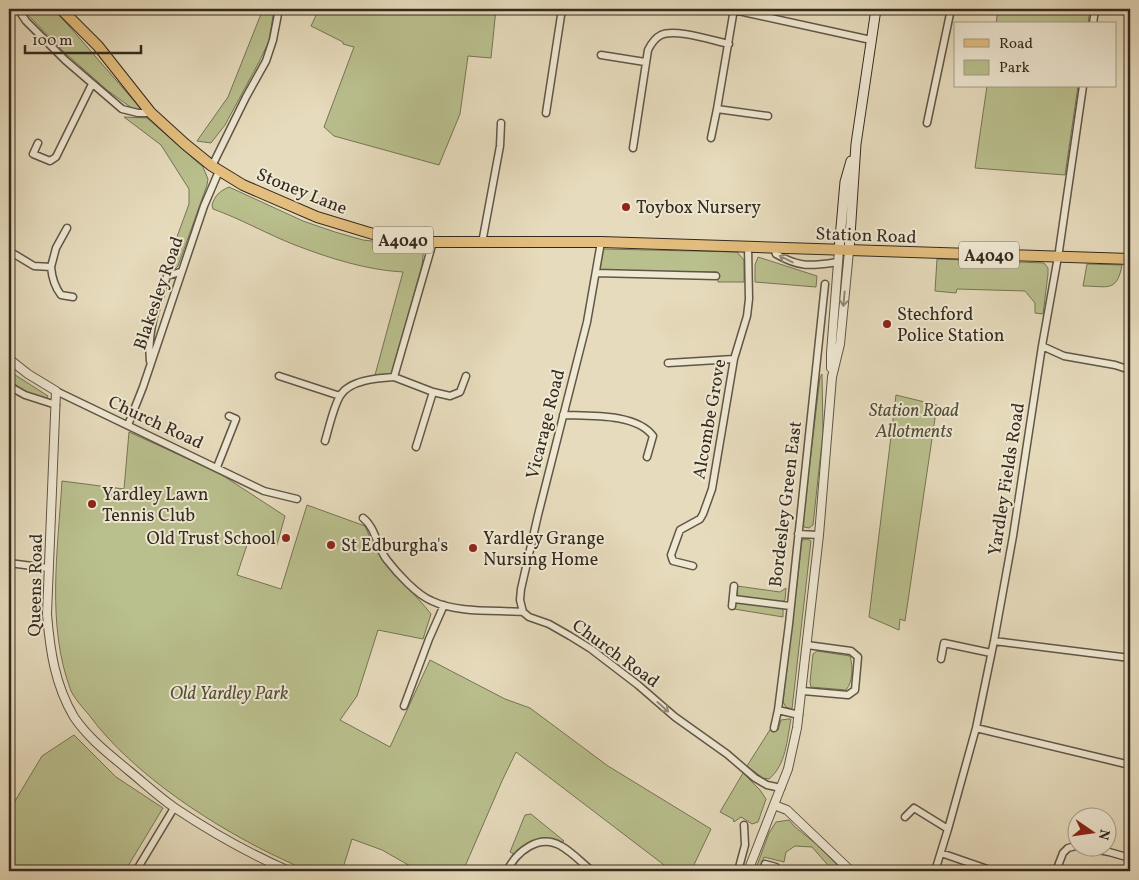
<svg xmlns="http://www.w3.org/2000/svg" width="1139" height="880" font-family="Vollkorn,serif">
<rect width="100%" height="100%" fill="#e6dbbc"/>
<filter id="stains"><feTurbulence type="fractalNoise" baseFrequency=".004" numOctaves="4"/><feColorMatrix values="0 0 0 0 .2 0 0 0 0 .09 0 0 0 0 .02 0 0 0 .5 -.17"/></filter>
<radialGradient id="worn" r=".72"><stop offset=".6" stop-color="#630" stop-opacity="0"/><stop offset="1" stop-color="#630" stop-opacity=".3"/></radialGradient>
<!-- green -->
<path fill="#b9bf8d" stroke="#767456" d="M23,9H53L69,26L142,110L133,109L107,90L64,52L28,15Z
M263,9H274L269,41L259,62L225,125L211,143L197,141L228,97Z
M319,9H496L491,58L468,56L460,114L439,165L334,136L324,127L354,47L343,44V42L311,26Z
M998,9H1090L1088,24H996Z
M987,86H1078L1065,175L975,168Z
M124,117L147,118L203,167L208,179L207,185L178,266L175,269L166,267L189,204V189L161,145Z
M229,187L303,221L335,232L363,240L424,247L422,265L392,374L375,375L403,272C366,270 329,258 295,245C267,234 241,219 213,209L212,205C215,195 220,191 229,187Z
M603,249L737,252L744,260V282H718L717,272L600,271Z
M758,257L817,276L816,287L755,282V265Z
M937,259L1044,263L1048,268V274L1043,314L1035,313V303L1025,291L957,289L956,293L935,291Z
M1087,264L1122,265C1117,293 1107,286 1083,286Z
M9,371L48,396L46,400L21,389L9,379Z
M822,374L823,432L813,525L809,528L804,527L803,521L820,377Z
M896,395L937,405L905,621L900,619L899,630L869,617Z
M129,432L219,473L285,516L277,545L250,536L237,575L281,589L307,505L365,526C369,535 373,546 379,554C393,576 415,593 431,614L423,639L378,630L357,696L340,720L390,747L430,660L505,699L530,708L608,766L711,829L691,871H672L516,752L502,781L463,871H419L382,850L352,839L342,871C332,871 318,874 308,871C300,869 292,863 284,860C217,829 133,775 89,715C83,708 75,699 71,691C46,625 58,550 62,481L124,489Z
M807,539L811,541L792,709L786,707L783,702L802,540Z
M737,586L780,592L786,588L785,600L782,602L738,597Z
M736,602L782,608L783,610V617L734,609Z
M817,651L850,656C853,666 853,682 846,690L811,687L810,682L813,654Z
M788,719H791C787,740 786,765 769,779L763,778L747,766L771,728L778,730L781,720Z
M74,735L116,777L163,808L125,871H9V811L42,756Z
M743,773L760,790L766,799L758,822L752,824L741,817L734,822L733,819L720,812Z
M531,814L564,841L562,842C540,836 531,841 514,854L510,852L525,815Z
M789,820L795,827L815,843L843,871H833L812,847L795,846L786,852L784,862L764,857L759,870L762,871H755L769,833L776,822Z"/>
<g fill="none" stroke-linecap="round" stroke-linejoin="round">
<!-- minor casing -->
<g stroke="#605646" stroke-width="9">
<path id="minor" d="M18,9L26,21L65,60L122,109L138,113H151
M734,9L717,109L768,116
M734,10L871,40
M1093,24L1095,9
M601,55L645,62
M546,113L562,9
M927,123L951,9
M711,138L717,109
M38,143L33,154L50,161L56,157L92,84
M633,148L648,50C651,44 655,38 661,35C675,28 714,41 729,44
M212,166L246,97L266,61L273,40L279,9
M482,243L500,146L501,123
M774,248L776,254C800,268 811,266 838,262
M9,251L34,266L51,267L56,248L67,228
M51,267C52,278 54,286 61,295L73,297
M596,273L716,276
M1042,346L1064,356L1115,365L1130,370
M150,361C147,331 157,305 167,276L180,272
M668,363L734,359
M279,376L340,396
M394,377L433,392L416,447
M9,386L25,395L56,405
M56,391L264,491L297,499
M433,392L450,396L460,392L466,376
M563,415C589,416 636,413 653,436L647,457
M128,425L143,387L204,206L219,171
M325,441C329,428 333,408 340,396C349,380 378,378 394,377L433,242
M217,467L236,419L229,416
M363,518C376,528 377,548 387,560C397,573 417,595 432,601C457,613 495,610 523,612L529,617L549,624L570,636L591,649L638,685L675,717L727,754L755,778L767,785L781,788
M798,534L819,535
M9,563L48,568
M693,566L673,561L671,555L680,530L700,519L703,514L712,489L734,359L747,316L749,299L748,247
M734,599L790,606
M732,606L734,586
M523,612L520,600L521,589L538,515L587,322L601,242
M994,641L1130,658
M941,659L944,643L991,653
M803,691L848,695L855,690L858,657L851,651L807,645
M404,706L429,639L444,605
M778,710L799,715
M774,728L778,710L789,624L825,284
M976,728L1130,765
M905,817L914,808L948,829
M1088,848L1109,852L1130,858
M941,853L993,871
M765,864L776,867L775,871
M136,871L174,808
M507,871C516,852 539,833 561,846C572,852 582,863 592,871
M738,871L745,845L744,825
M935,871L948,829L976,728L994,641L1013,536L1042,346L1059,251L1083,86
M1056,871L1063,853L1068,848L1076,846"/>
</g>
<!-- tertiary casing -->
<g stroke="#605646" stroke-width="10">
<path id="tertiary" d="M9,359L28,374L56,391L47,614C50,651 55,685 74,717C89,739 108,753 128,770C144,783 159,797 175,808C211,832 250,854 289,871
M831,368V353L839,250
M774,805L787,810L851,871
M748,871L788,769L797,728L819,535L832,377L840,344L849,251"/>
</g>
<!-- secondary casing -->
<g stroke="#342a1f" stroke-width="11">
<path id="secondary" d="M839,250L845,182L851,161
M849,251L856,144L876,9"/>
</g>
<!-- primary casing -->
<g stroke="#342a1f" stroke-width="12">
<path id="primary" d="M61,9L98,46L151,113L185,144L212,166L243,185L317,217L383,237L433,242H601L1130,259"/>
</g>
<!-- minor -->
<use href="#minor" stroke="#efe8d3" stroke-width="6"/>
<!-- tertiary -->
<use href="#tertiary" stroke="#efe8d3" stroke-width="8"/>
<!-- secondary -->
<use href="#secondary" stroke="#efe8d3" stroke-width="9"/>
<!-- primary -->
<use href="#primary" stroke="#e3be7e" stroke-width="10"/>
</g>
<!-- one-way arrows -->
<defs><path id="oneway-shaft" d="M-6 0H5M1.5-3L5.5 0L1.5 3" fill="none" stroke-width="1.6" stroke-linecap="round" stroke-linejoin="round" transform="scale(1.25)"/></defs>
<g stroke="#928979">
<use href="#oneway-shaft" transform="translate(786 259) rotate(-153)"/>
<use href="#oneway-shaft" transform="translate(844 299) rotate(95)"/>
<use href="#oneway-shaft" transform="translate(663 707) rotate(42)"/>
</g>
<!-- markers -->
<g fill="#8f2418" stroke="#efe8d3" stroke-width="2">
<circle cx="626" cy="207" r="5"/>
<circle cx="887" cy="324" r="5"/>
<circle cx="92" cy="504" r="5"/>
<circle cx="286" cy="538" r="5"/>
<circle cx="331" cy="545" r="5"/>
<circle cx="473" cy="548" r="5"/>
</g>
<g text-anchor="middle" stroke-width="4" stroke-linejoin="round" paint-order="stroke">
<!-- shield labels -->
<g fill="#efe8d3" stroke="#6c6355" stroke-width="1">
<rect x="373" y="226.5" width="60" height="27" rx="4"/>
<rect x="959" y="241.5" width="60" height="27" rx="4"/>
</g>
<g font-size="16" font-weight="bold" fill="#342a1f">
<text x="403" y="246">A4040</text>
<text x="989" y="261">A4040</text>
</g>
<!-- street labels -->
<g font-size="18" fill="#342a1f" stroke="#efe8d3">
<text transform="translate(302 191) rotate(22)" y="6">Stoney Lane</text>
<text transform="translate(866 235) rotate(2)" y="6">Station Road</text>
<text transform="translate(158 293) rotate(-71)" y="6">Blakesley Road</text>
<text transform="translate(709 419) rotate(-80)" y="6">Alcombe Grove</text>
<text transform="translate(156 422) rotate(25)" y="6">Church Road</text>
<text transform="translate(545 424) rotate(-76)" y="6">Vicarage Road</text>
<text transform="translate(1006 479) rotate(-81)" y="6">Yardley Fields Road</text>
<text transform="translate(785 504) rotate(-83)" y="6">Bordesley Green East</text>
<text transform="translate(35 585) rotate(-89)" y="6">Queens Road</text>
<text transform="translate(616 653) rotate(36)" y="6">Church Road</text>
</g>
<!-- poi labels -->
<g font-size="18" fill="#342a1f" stroke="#efe8d3" text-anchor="start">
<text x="636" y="213">Toybox Nursery</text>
<text x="897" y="320">Stechford<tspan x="897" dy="21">Police Station</tspan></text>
<text x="102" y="500">Yardley Lawn<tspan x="102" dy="21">Tennis Club</tspan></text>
<text x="276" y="544" text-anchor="end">Old Trust School</text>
<text x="483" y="544">Yardley Grange<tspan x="483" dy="21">Nursing Home</tspan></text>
<text x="341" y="551">St Edburgha's</text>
</g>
<!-- park labels -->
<g font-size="18" font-style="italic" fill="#554f3a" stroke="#efe8d3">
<text x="914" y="416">Station Road<tspan x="914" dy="21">Allotments</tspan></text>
<text x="229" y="699">Old Yardley Park</text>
</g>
</g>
<!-- margin -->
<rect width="1139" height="880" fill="none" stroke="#e6dbbc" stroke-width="30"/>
<rect x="10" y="10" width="1119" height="860" fill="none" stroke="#342a1f" stroke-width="2.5"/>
<rect x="15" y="15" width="1109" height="850" fill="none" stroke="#342a1f"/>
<!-- legend -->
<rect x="954" y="22" width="162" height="65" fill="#efe8d3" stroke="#a49c8b"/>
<rect x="964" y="39" width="25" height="8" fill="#e3be7e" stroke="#a49c8b"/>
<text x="999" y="48" font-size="15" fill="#342a1f">Road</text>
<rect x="964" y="60" width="25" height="15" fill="#b9bf8d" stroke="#a49c8b"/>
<text x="999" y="72" font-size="15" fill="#342a1f">Park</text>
<!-- north arrow -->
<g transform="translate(1092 832) rotate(103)"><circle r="24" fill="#efe8d3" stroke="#a49c8b"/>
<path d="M0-4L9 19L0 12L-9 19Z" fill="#8f2418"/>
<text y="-8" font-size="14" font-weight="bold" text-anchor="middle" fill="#342a1f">N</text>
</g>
<!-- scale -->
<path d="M25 45v8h116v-8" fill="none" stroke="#342a1f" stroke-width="2.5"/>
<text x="32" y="45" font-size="15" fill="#342a1f" stroke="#efe8d3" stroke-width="4" paint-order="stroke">100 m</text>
<rect width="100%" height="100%" filter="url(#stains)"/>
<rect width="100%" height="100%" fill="url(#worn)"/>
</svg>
